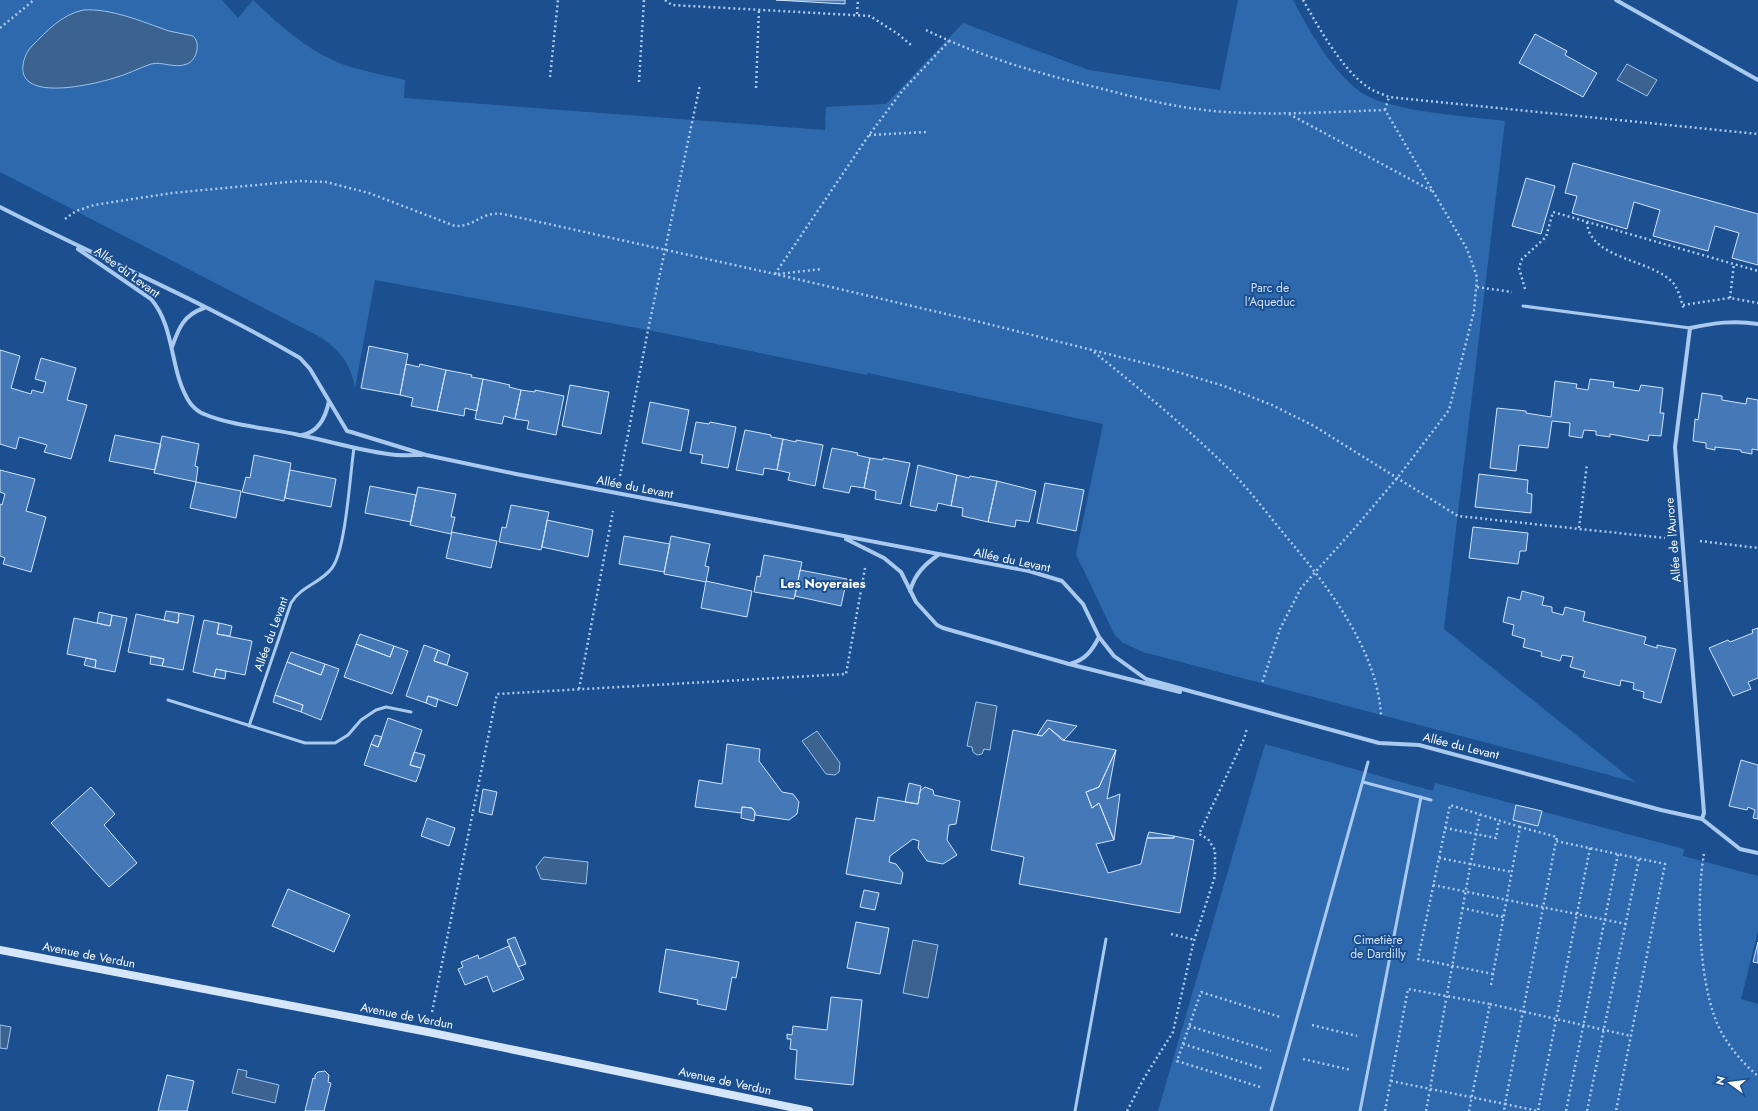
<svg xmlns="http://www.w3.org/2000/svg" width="1758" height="1111" font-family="Jost,sans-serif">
<rect width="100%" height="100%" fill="#1b4f8f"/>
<!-- green -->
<path fill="#2e69ad" d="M0,0H222L238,18L253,0C282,27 312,55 351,67C369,72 387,76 405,80L404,98L825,130L826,107L886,104L963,23L1089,70L1220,90L1238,0H1293C1310,32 1330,68 1359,91C1387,112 1469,116 1505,121L1444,629L1635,782L1143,652L1123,643L1114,634L1076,554L1103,424L868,373L867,375L648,330L375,280L355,388C351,364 340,350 320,337L0,172Z
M1265,744L1433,791L1435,783L1684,849L1683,856L1758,876V931L1741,999L1758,1004V1111H1158Z"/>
<!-- water -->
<path fill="#3c6290" stroke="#9cc4f0" d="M83,10C111,8 143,22 169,31C177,33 185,34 193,36C201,43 197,60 187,64C174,69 162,61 151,64C139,68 126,75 114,78C95,84 18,103 23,65C24,58 27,51 32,46C47,31 61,15 83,10Z
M1627,64L1657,80L1647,96L1617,80Z
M976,702L997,706L990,750L984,749L982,754L977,755L973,752L972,747L967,746Z
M817,731L840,763L839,772L835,775L826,774L802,741Z
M544,857L588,862L586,884L541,879L536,867Z
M913,940L938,945L928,998L903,993Z
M0,1025L11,1027L7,1049L0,1048Z
M238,1069L247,1071L246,1077L279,1085L275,1103L232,1093Z"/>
<!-- building -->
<path fill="#4478b7" stroke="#cfe3fa" d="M776,0H845V4Z
M1535,34L1567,51L1565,55L1597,73L1583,97L1519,63Z
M1573,163L1758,214V265L1732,258L1739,233L1715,226L1708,251L1653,236L1660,210L1634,202L1627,229L1572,213L1577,196L1565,193Z
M1526,178L1555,186L1541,234L1512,226Z
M369,346L408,354L400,395L361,388Z
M0,350L20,356L11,388L31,394L32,390L43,393L46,382L35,379L41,358L76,368L67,400L87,405L71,459L44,452L47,445L19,437L16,449L0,444Z
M406,364L419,367L420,364L446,370L437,411L411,406L413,398L400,395Z
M446,370L472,375L471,377L483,379L477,411L465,408L464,416L437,411Z
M483,379L510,385L509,387L521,390L515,419L504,416L502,424L475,419Z
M1590,379L1614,382L1613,387L1639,391L1641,385L1663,388L1660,413H1664L1661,436L1649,435L1648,441L1610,434V437L1596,435V431L1584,430L1582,438L1569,436L1570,423L1552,421L1548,448L1519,445L1516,471L1490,468L1497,408L1526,411V413L1551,417L1555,381L1577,384L1576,388L1588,390Z
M570,385L609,392L601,434L562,426Z
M521,390L535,392V390L564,396L556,435L527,429L529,421L515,419Z
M1702,393L1722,396V400L1746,404L1747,398L1758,400V450L1752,449V454L1741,452V450L1715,447V450L1706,448V443L1693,441L1695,419L1698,420Z
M650,402L689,410L681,451L642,443Z
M696,422L709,424L710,422L736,427L728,468L701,463L703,455L690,453Z
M745,430L771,435V437L783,439L777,470L764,468L763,475L736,470Z
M115,435L161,444L155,470L109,461Z
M162,436L199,444L195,466L198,467L196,482L154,473Z
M783,439L796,442V440L823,445L815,486L788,480L790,473L777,470Z
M832,448L858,453L857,455L870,458L864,488L851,486L849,493L823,488Z
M254,455L291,463L284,501L242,492L246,477L250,478Z
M870,458L883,460V458L910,463L901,504L875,499L876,491L864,488Z
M918,465L957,475L951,506L938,503L936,511L910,506Z
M0,470L35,479L26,511L46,517L31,572L3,564L5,558L0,556V504L2,505L5,494L0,492Z
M290,470L336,479L331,507L285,498Z
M1479,474L1528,480L1527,493L1532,494L1531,513L1475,507Z
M957,475L969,478L970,476L997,481L988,522L962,516L963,508L951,506Z
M997,481L1036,491L1029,522L1016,520L1015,527L988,522Z
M196,482L241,491L236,518L190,508Z
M1045,483L1084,490L1076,531L1037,523Z
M370,486L416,495L411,522L365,513Z
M418,487L456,494L451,517H455L451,534L410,525Z
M511,505L549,512L541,550L499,542L502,527L506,528Z
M547,520L593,530L588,557L542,547Z
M1473,527L1528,533L1526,551H1520L1518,564L1469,558Z
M452,532L497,541L491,568L446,558Z
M624,536L670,544L664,572L619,564Z
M671,536L710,544L705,566L709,567L706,582L664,574Z
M764,555L802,562L794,599L754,592L757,576L760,577Z
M800,570L847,579L841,606L795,596Z
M706,581L752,591L747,617L701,608Z
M1522,591L1544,597L1542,605L1552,607V612L1563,615L1565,607L1585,612L1583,621L1646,637L1644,644L1657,648V645L1676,649L1661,703L1643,698L1644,692L1633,689L1634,683L1621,680L1620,686L1583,677L1585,671L1570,667L1573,657L1562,655L1560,661L1541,656L1542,652L1523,647L1525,639L1512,635L1514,625L1503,622L1508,597L1520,600Z
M166,611L179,613L178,623L164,620Z
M99,612L112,615L110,626L97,623Z
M179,613L194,616L183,670L162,666L164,659L128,652L136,614L178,623Z
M112,615L127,618L115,672L95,668L96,660L67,654L74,618L110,626Z
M204,620L219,623L217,634L252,641L245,675L216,669L214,677L193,672Z
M219,623L232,626L230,636L217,634Z
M1758,628V678L1748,682L1751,689L1733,696L1709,648L1728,640L1730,642L1753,633L1752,630Z
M360,634L394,646L390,657L356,644Z
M356,644L390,657L394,646L408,651L392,694L344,677Z
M424,645L438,650L434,661L468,673L457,706L428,696L426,703L406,696Z
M438,650L450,655L447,665L434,661Z
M291,652L325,664L321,675L287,662Z
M151,656L164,659L162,666L150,664Z
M86,658L96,660L95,668L84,665Z
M287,662L321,675L325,664L339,669L321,720L301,712L303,705L275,695Z
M216,669L226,671L225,679L214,677Z
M275,695L303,705L301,712L273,702Z
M428,696L438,699L436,707L426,703Z
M388,718L422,730L410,765L421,768L416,782L364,765L371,744L378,747Z
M1047,720L1077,726L1064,740L1049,728L1042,736L1037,735Z
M1049,728L1062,740L1116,750L1099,787L1086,792L1092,808L1099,803L1114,840L1096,844L1108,873L1141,864L1147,838H1174V836L1194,840L1180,913L1019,884L1024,857L991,850L1013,730L1042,736Z
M375,735L382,737L378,747L371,744Z
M727,744L760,749L759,761L782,792L793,794L799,802L797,814L789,820L755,815V812L752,808L742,807L741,813L695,807L699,780L722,784Z
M1116,750L1107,799L1120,794L1114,840L1099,803L1092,808L1086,792L1099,787Z
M414,752L425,755L421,768L410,765Z
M1741,760L1758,765V819L1753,818L1755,810L1748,807L1747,810L1729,806Z
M909,783L921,786L918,804L905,802Z
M91,787L115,814L104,825L137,863L109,887L51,823Z
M925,787L933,790L934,795L960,801L956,824L949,825L947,840L957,855L943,864L927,861L918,848L919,841L913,839L890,856L889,862L896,864L903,873L901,884L846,874L856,818L874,821L878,797L918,804L920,791Z
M483,789L497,792L492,815L479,812Z
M1516,805L1542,811L1538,826L1513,820Z
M742,807L752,808L755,812L754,821L741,818Z
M427,818L455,828L449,846L421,836Z
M1149,832L1174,836V838H1147Z
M288,889L350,915L334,952L272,926Z
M864,890L879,893L875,910L860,907Z
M856,922L889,928L880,974L847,968Z
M515,937L526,964L518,967L507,940Z
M1758,942V963L1753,962Z
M509,946L524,979L493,992L487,976L465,985L458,969L463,967L461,962L478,955L479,959Z
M666,949L739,962L736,978L732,977L726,1010L697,1004L698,1000L659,992Z
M831,997L862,1000L853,1085L795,1079L797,1050L790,1049L791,1039H787V1034L792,1035L793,1026L827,1030Z
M325,1071L329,1075L328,1082L331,1083L324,1111H305L313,1078L315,1079V1075L318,1072Z
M167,1075L194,1081L187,1111H158Z"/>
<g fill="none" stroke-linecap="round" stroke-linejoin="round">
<!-- path -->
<path stroke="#a9c9ee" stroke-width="2.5" stroke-dasharray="2 3" stroke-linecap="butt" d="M665,0L672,5L870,16L898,34L911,45
M1303,0C1319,28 1342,70 1369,88C1375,92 1383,94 1389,97L1758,134
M857,14L858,0
M0,28L34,0
M926,30C979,56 1037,73 1095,87C1133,97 1173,107 1213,111C1270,116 1328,112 1385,110L1467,249L1477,277L1474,311L1449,410L1398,477L1354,529L1301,588L1280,629L1262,683
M550,77L558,0
M639,82L644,0
M756,88L759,9
M1385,110L1389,97
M1289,114L1434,192
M869,135L927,132
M65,219L76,211L94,205L172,193L299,181L326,182L369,193L455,226C476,227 480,211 503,214L775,274L972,320L1164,368L1224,386L1272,405L1314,426L1458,516L1665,538
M1587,222C1589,260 1654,259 1674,284C1679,291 1681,301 1684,309
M775,274L869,135L903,90L949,41
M778,274L822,269
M1477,287L1512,292
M1525,289L1519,268L1522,259L1546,237L1553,212L1758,271
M1730,298L1734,264
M1683,305L1730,298L1758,303
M1090,349C1138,387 1186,427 1230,470C1253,494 1273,521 1294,546C1333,593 1378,654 1381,716
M620,476L648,330L700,85
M1579,528L1587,464
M1700,541L1758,548
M579,689L613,511
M1445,828L1476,834L1480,815
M1590,848L1538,1111L1505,1104L1556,841L1665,864L1616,1111
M1704,854C1696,898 1699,975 1715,1018C1723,1040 1740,1061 1758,1076
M1439,858L1512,872
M1433,885L1626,924
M1462,908L1503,917
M1171,934L1195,940
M1493,974L1418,959L1450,805L1520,827
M1491,985L1520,827L1557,837L1556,841
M1490,1004L1631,1036
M432,1012L497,694L846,674L865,568
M1312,1025L1357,1036
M1189,1026L1271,1051
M1183,1044L1264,1069
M1303,1059L1351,1070
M1391,1081L1505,1104L1504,1111
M1260,1087L1177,1061L1201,992L1280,1017
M1127,1111L1143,1080L1173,1032L1193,944L1215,876V850L1208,839L1199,834L1244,739L1247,728
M1385,1111L1408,989L1490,1004L1469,1111
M1426,1111L1476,834L1496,838L1499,820
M1566,1111L1618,854
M1587,1111L1639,859"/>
<!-- lane -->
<path stroke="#a9c9ee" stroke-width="3" d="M1523,306L1690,328
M168,700L305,743H335L348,735L361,720L376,710L386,707L411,712
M249,726L291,603C301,586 321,583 332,568C346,550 350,473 354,448
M1363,782L1431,800
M1075,1111L1106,939
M1271,1111L1368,762
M1360,1111L1421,797"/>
<!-- street -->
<path stroke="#a9c9ee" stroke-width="4" d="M1616,0L1758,80
M0,207C99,258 203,301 300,358L310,369L347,431L351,432L426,455L516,474L1029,571L1062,581L1083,604L1099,637L1114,656L1146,679L1379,743L1419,745L1661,810L1702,819L1740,849L1758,853
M78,249L151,299C176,328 169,371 190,403C194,408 198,412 204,414C232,426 269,428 299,435C329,441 358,450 388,454C399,456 411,455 422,455
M172,347C179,327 184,315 204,308
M302,435C319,432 326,416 329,401
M846,539L884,558L901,572L916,602L937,625L943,628L1069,664L1180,692
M910,591C915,574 924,565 938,555
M1070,664C1085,660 1092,651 1099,637
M1702,819L1704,813L1675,447L1690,328C1713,323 1734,320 1758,324"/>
<!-- secondary -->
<path stroke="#d6e6fa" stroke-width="8" d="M0,950L428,1032L809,1111"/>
</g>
<g text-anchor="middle" stroke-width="4" stroke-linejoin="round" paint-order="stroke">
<!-- street labels -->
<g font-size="12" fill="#fff" stroke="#1b4f8f">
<text transform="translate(127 272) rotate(36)" y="4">Allée du Levant</text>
<text transform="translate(635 487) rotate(11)" y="4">Allée du Levant</text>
<text transform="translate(1673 540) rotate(-95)" y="4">Allée de l'Aurore</text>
<text transform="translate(1012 560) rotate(12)" y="4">Allée du Levant</text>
<text transform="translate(271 634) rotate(-70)" y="4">Allée du Levant</text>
<text transform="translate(1461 746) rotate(14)" y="4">Allée du Levant</text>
<text transform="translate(89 955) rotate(11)" y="4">Avenue de Verdun</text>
<text transform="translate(407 1016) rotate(11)" y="4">Avenue de Verdun</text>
<text transform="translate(725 1081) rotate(12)" y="4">Avenue de Verdun</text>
</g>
<!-- park labels -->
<g font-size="12" fill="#cfe3fa" stroke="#1b4f8f">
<text x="1270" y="292">Parc de<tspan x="1270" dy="14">l'Aqueduc</tspan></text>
<text x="1378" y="944">Cimetière<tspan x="1378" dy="14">de Dardilly</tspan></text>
</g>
<!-- neighbourhood labels -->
<g font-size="13" font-weight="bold" fill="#fff" stroke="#1b4f8f">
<text x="823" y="588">Les Noyeraies</text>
</g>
</g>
<!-- north arrow -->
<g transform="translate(1730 1083) rotate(284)" stroke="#1b4f8f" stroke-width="3" paint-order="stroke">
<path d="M0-3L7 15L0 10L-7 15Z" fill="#ffffff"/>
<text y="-6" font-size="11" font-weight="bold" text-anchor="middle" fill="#ffffff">N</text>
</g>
</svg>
